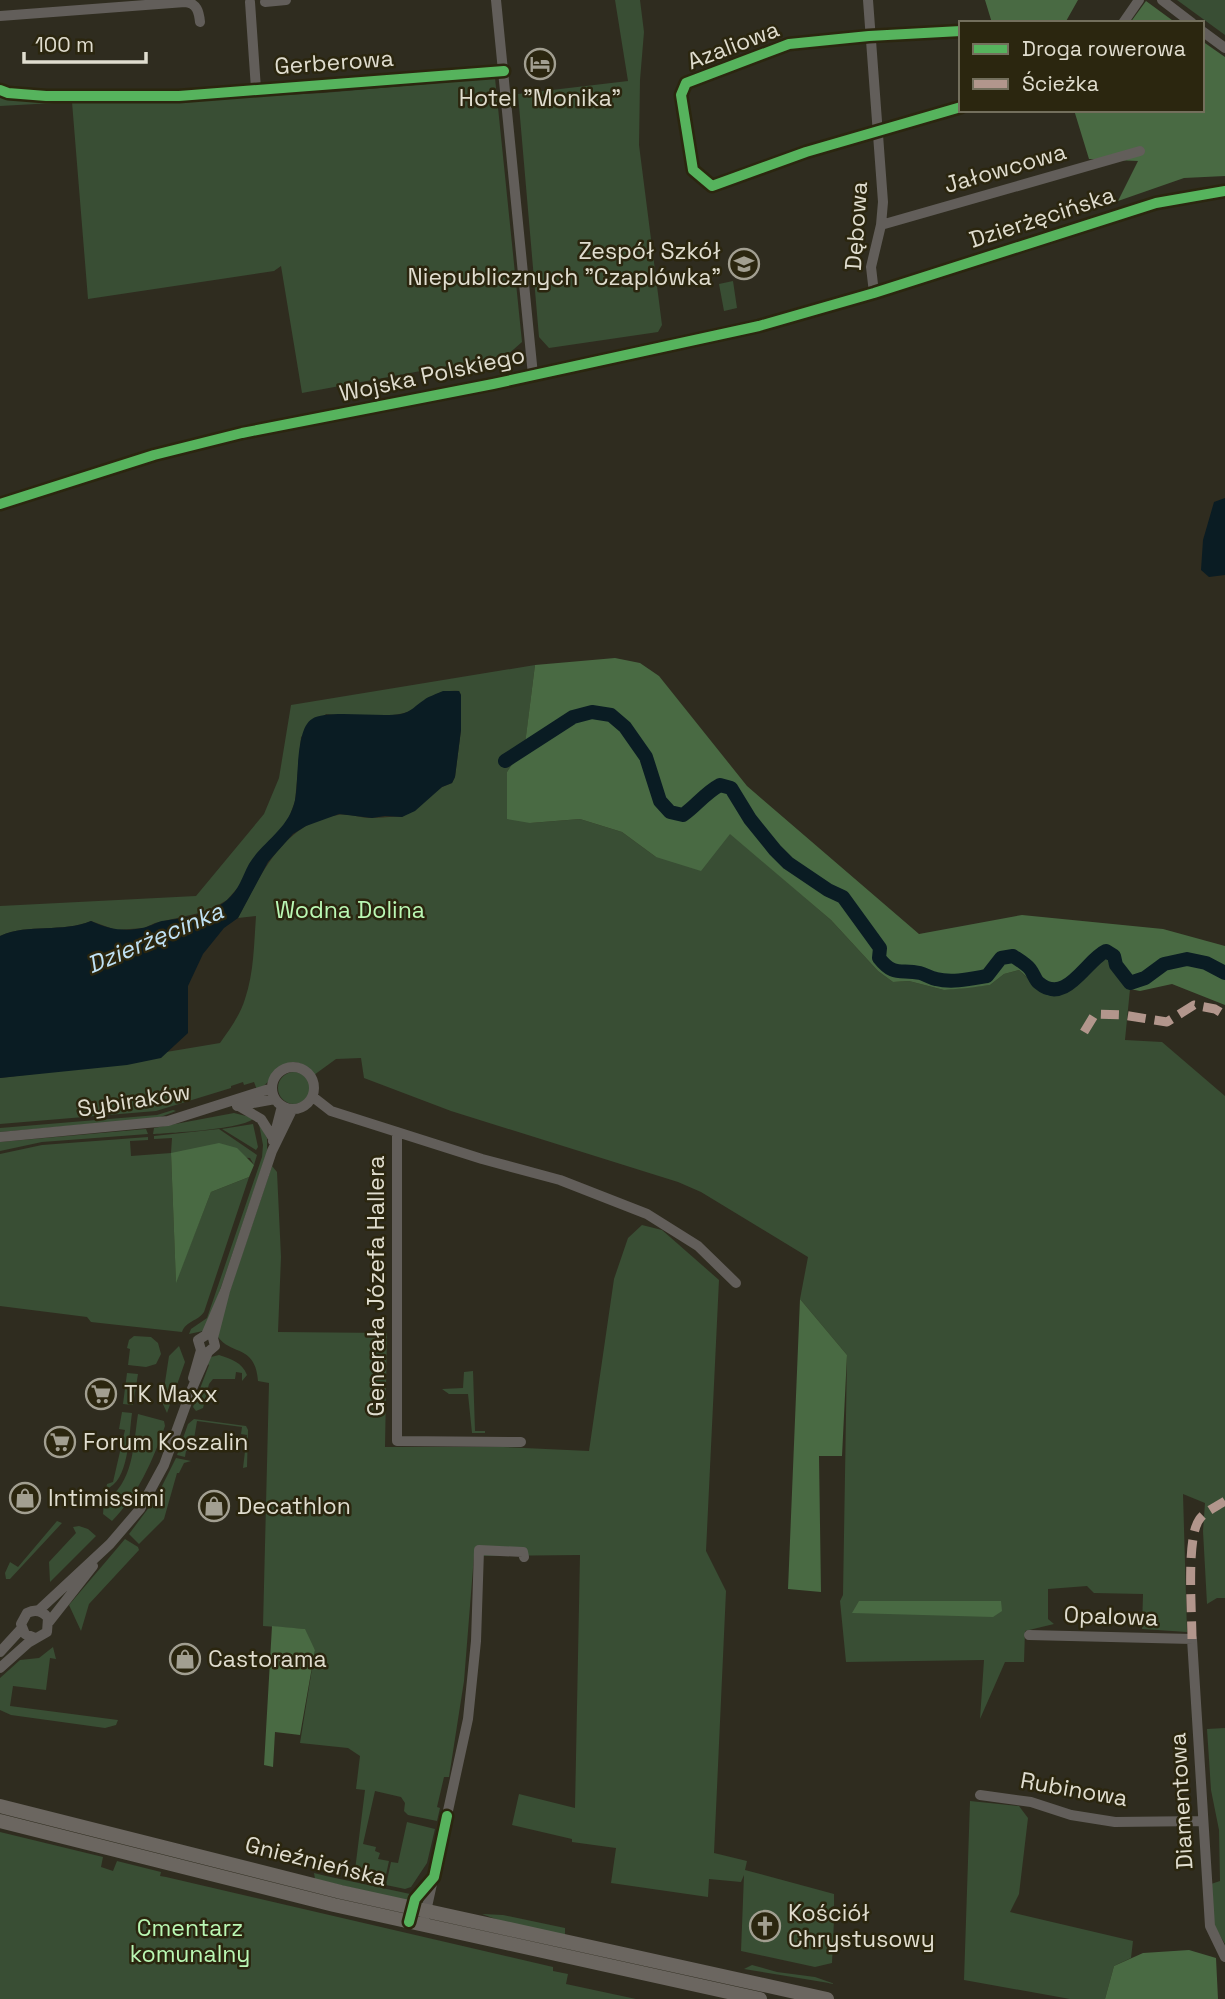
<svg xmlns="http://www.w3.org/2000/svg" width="1225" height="1999" font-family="'Space Grotesk',sans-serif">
<rect width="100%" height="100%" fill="#2f2c1f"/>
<!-- green -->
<path fill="#394e34" d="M615,0H640L644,32L640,80L639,145L662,325L658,332L549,348L539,337L518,94L628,81Z
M1177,0H1225V35Z
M495,78L522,342L507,355L302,393L281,266L274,271L88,299L72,102L0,106V95L72,102L128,103L323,93Z
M733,281L737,308L724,311L719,284Z
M535,665L525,745L507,772L530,823L580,819L622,832L656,857L730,833L831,920L878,971L893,982L909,981L944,990L990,985L1004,974L1019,970L1038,988L1087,977L1092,967L1101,957L1106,958L1111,969L1130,989L1125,1040L1162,1042L1225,1096V1598H1217L1207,1604L1203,1531L1205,1503L1183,1494L1187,1632L1142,1629L1143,1594L1094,1593L1087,1586L1048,1589V1619L1054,1624L1025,1631L1024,1662H1005L980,1719L984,1660L846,1662L840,1601L843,1595L847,1355L800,1299L808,1257L701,1192L678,1182L451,1111L364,1078L361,1058L336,1059L314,1075C287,1042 276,1082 257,1090L254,1082L244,1085L243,1082L231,1086V1088L156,1111L0,1124V1078L41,1073L220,1043C230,1029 240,1015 245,999C254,973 254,943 256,916L238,918C261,874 283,823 338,815C348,813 360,818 370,818C381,818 391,816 402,817L442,787L452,783L455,777L461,730V695L459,691C427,689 427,707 404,713C385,718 346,716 326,714L301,737L295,801L290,815L283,828L250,863L241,884L227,900L208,911L155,923L144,928L116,930L91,921C62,933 29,923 0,936V906L196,896L264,814L279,778L291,705Z
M278 1088a16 16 0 1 1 32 0a16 16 0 1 1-32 0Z
M173,1110L176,1111L158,1118L0,1132V1128L157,1115Z
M234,1113L254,1118C245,1129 172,1133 153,1134L154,1128Z
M253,1124L258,1147L256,1150L222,1129Z
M259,1124L267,1138V1152L217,1299L203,1331L189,1334L191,1329L207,1318L262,1157L263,1145Z
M146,1129L148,1134L42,1142L0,1151V1142Z
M219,1129L257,1155L254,1165L250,1158L171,1153L176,1281L211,1192L249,1177L204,1312C198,1321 186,1321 182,1332L91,1322L87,1317L0,1306V1154L42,1145L148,1137V1140L130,1141L131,1156L171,1153L172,1138L154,1139V1136Z
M272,1166L277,1172L281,1257L278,1332L387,1333L385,1447H503L589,1451L614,1279L628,1238L642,1225L662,1230L719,1280L706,1551L726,1591L714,1853L747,1861L745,1870L834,1894V1906L831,1907L830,1915L834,1920L832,1963L815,1967L741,1951L744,1875L741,1882L709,1879L708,1897L611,1883L616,1848L572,1842V1839L512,1825L519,1794L575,1808L580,1555L474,1556L464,1681L449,1777H444L437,1807L440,1808L437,1821L408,1815L404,1811L405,1803L401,1797L375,1791L363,1844L376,1847L375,1851L380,1853L378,1859L389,1861L384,1884L354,1878L365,1790L356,1789L360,1756L348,1748L300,1743L315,1650L304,1629L263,1626L269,1383L258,1381C255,1344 232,1356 218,1337L224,1308Z
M134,1336L151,1337L158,1343L161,1354L156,1364L146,1367L128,1365L130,1349L127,1348L129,1340Z
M179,1346L185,1362L167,1413L162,1402L169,1356Z
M219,1355C231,1359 242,1362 247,1375L242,1381V1373L236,1372L235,1379H213L209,1384L203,1408L196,1411L193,1407L209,1365L206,1363L211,1357Z
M473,1371L475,1431H485V1433H472L468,1394H449L442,1389L463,1388L464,1372Z
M127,1373L138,1374L133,1405L123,1404Z
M122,1412L132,1413C129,1434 129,1482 106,1489L107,1484L113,1482L125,1430L119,1429Z
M138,1414L164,1421L165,1426C153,1460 138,1495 112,1521L103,1514L104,1502C134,1483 133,1446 138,1414Z
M194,1419L246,1426L248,1430L247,1467L243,1468L247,1435L241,1434L242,1427L197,1421L192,1451H186L185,1457L177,1455L188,1424Z
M176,1458L191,1461L184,1463L179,1473H177L164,1519L139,1544L129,1534L156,1498Z
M57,1521L62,1523L10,1579H6L5,1573L10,1562L18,1567Z
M79,1526L88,1529L96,1536L50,1582L49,1562L76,1533L73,1527Z
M125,1539L138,1547L139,1550L89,1604L81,1631L69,1605Z
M53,1647L56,1659L50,1658L46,1690L13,1686L10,1706L118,1720L116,1725L105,1728L11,1715L0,1710V1678L20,1660L39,1658Z
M1225,1728V1944L1213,1924L1211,1884L1220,1881L1219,1830L1211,1790L1207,1729Z
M970,1801L1019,1806L1028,1818L1019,1894L1010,1912L1133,1941L1131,1958L1114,1966L1105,1999H1070L964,1980Z
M407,1822L435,1829L427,1863L411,1887L405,1889L386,1885L391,1862L398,1863Z
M0,1832L103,1857L101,1867L113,1871L117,1861L161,1872L160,1876L166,1877L553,1967V1971L568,1974L566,1984L636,1999H0Z
M314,1873L326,1876L415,1895L407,1901L315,1879Z
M482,1914L503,1915L565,1928V1936L512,1925Z
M752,1965L777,1972L815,1977L835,1984L744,1969Z"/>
<!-- forest -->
<path fill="#496a43" d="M985,0H1078L1065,23H992Z
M1146,1L1176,23H1130Z
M1202,41L1225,57V176L1184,178L1118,201L1138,161L1089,159L1074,110H1202Z
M615,658L640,663L659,676L747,786L919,934L1022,915L1163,929L1225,946V1005L1172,984L1140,991L1130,989L1111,969L1106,958L1101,957C1082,976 1082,993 1048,996L1019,970L1004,974L990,985L968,988L944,990L909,981L893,982L878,971L831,920L730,834L701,871L656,857L622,832L580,819L530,823L507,819V772L525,744L535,665Z
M219,1143L237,1148L254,1165L249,1177L211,1192L176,1283L171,1153Z
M800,1299L847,1355L842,1456H819L821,1592L788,1589Z
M859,1601H1001L1002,1611L993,1617L852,1613Z
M272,1626L305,1629L315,1650L300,1735L275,1732L273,1767L264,1765Z
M1189,1950L1216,1958L1218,1999H1105L1114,1966L1143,1953Z"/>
<!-- water -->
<path fill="#0a1c23" d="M1225,498V575L1209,577L1201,570L1203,540L1214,502Z
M443,691H459L461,695V730L455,777L452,783L442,787L415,811L402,817L385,816L372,818L339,814L306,826L293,834L268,862L238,918L224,928L203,954L188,986V1033L161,1058L127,1065L0,1078V936C29,923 63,933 91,921C108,929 124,932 142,928C149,927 155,923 162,921C184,918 210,915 227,900C239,890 242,877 249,864C263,841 289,829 295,800C299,781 295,729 312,719C327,709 380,718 401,714C411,712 416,705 424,700C429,696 437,694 443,691Z"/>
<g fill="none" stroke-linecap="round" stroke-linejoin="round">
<!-- river -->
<path stroke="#0a1c23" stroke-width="14" d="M505,761L573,717L592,712L611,715L625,727L646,757L660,801L670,812L683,815C696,806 705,793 720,785L731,788L750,819L775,850L788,863L828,890L843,897L880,948L879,958C894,977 900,969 920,973C925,974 930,978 936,979C952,983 970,979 987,976L1001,958L1013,956C1019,960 1026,964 1030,969C1034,974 1035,980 1039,983C1066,1006 1086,960 1106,951L1114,956L1116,965L1130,983L1145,978L1164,964L1187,959L1206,963L1225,973"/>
<!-- minor -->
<path stroke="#625e5a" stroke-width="10" d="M496,0L533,375
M868,0L883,202L881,225L871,267L874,293
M1162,0L1192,23
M250,2L256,89
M265,2L286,0
M0,16L185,2C197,3 199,12 200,22
M1123,23L1139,0
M961,31L869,36L789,44L686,83L681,95L693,170L712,186L806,152L961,107
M1202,31L1225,48
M0,90L8,93L46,96H179L504,71
M881,225L1140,151
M0,504L154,455L242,433L493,384L759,326L874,293L1156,203L1225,191
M272 1088a21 21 0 1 1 42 0a21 21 0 1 1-42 0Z
M313,1097L331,1111L482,1159L560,1180L647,1214L698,1246L736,1283
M237,1105L261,1119L273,1138
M237,1106L275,1099
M397,1132V1441L521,1442
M0,1137L168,1121L272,1088
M273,1141L282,1106
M193,1378L201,1350L198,1340L206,1335L225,1291L272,1151L292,1110
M38,1611L110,1544L140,1509L164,1465L191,1391L208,1352L215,1346L213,1338L225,1291
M49,1622L93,1566
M1029,1635L1192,1639L1210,1926L1225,1957
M0,1652L22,1628
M0,1668L28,1643L47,1632L48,1618C42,1610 35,1609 27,1613L21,1624L25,1634L35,1638
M980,1795L1031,1802L1071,1815L1115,1822L1203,1821
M410,1915L415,1899L432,1879
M425,1916L468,1719L476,1641L479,1550L523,1552L524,1557"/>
<!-- major -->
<path stroke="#6b6660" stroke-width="14" d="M0,1806L341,1892L827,1999
M0,1821L334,1905L760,1999"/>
<!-- quiet -->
<path stroke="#b2968c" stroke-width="9" stroke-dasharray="18 9" stroke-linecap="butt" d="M1084,1032L1095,1014L1123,1015L1167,1022L1194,1005L1215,1009L1225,1015
M1192,1639C1192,1613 1186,1539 1199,1520C1204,1512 1216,1507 1225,1501"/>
<!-- cycleway casing -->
<g stroke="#2b260f" stroke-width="15">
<path id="cycleway" d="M961,31L869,36L789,44L686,83L681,95L693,170L712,186L806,152L961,107
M0,90L8,93L46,96H179L504,71
M0,504L154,455L242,433L493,384L759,326L874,293L1156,203L1225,191
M409,1922L415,1899L434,1877L447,1816"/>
</g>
<!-- cycleway -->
<use href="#cycleway" stroke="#56b35d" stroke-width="10"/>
</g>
<!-- icons -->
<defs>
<g id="hotel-ring" transform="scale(1.575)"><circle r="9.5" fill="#2b260f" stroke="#a29f91" stroke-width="1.5"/><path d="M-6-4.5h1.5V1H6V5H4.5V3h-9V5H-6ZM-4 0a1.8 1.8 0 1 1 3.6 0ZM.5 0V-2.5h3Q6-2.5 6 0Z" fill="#a29f91"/></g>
<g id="university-ring" transform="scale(1.575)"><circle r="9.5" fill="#2b260f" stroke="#a29f91" stroke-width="1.5"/><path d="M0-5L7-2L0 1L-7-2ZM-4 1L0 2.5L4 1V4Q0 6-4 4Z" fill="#a29f91"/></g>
<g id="supermarket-ring" transform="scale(1.575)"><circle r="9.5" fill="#2b260f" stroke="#a29f91" stroke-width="1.5"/><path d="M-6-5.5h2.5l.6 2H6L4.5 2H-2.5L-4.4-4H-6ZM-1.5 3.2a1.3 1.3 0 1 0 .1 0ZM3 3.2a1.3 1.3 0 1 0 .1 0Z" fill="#a29f91"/></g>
<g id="shop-ring" transform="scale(1.575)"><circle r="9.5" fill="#2b260f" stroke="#a29f91" stroke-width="1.5"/><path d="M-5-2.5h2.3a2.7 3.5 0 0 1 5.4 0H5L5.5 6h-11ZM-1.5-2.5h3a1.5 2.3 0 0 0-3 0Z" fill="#a29f91"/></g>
<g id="church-ring" transform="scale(1.575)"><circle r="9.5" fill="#2b260f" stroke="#a29f91" stroke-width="1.5"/><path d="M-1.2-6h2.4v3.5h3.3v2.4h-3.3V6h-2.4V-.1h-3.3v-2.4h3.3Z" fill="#a29f91"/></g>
</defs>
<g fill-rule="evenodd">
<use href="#hotel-ring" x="540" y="64"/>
<use href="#university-ring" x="744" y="264"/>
<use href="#supermarket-ring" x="101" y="1394"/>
<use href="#supermarket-ring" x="60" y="1442"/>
<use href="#shop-ring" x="25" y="1498"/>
<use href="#shop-ring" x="214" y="1506"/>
<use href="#shop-ring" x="185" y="1659"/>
<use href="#church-ring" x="765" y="1926"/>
</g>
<g text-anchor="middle" stroke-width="5" stroke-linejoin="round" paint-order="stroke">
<!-- street labels -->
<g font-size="23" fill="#e0ddcf" stroke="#2b260f">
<text transform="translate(733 45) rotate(-21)" y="8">Azaliowa</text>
<text transform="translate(334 62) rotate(-4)" y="8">Gerberowa</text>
<text transform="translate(1005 168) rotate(-16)" y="8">Jałowcowa</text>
<text transform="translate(1042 217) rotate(-18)" y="8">Dzierżęcińska</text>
<text transform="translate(856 226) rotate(-86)" y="8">Dębowa</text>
<text transform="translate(432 374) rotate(-12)" y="8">Wojska Polskiego</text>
<text transform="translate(134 1100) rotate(-9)" y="8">Sybiraków</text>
<text transform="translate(376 1286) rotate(-90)" y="8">Generała Józefa Hallera</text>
<text transform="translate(1111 1616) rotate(2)" y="8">Opalowa</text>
<text transform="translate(1074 1789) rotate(10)" y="8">Rubinowa</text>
<text transform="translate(1181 1801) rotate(-93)" y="8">Diamentowa</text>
<text transform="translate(316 1861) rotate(14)" y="8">Gnieźnieńska</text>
</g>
<!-- poi labels -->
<g font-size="23" fill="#e0ddcf" stroke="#2b260f" text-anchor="start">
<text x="540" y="106" text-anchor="middle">Hotel "Monika"</text>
<text x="721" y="259" text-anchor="end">Zespół Szkół<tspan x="721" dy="26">Niepublicznych "Czaplówka"</tspan></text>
<text x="124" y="1402">TK Maxx</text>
<text x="83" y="1450">Forum Koszalin</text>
<text x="48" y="1506">Intimissimi</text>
<text x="237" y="1514">Decathlon</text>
<text x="208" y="1667">Castorama</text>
<text x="788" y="1921">Kościół<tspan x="788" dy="26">Chrystusowy</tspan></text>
</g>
<!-- park labels -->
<g font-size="23" fill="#baf8b4" stroke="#2b260f">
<text x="350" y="918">Wodna Dolina</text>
<text x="190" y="1936">Cmentarz<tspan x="190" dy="26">komunalny</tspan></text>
</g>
<!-- water labels -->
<g font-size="24" font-style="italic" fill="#c0e2f5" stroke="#2b260f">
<text transform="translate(155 938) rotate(-23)" y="8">Dzierżęcinka</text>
</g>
</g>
<!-- legend -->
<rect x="959" y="21" width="245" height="91" fill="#2b260f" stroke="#736f5c" stroke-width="2"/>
<rect x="973" y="44" width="35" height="10" fill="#56b35d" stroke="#736f5c" stroke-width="2"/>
<text x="1022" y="56" font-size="21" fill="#e0ddcf">Droga rowerowa</text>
<rect x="973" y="79" width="35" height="10" fill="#b2968c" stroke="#736f5c" stroke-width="2"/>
<text x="1022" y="91" font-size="21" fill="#e0ddcf">Ścieżka</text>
<!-- scale -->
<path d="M24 52v10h122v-10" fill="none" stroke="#e0ddcf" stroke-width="3.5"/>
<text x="35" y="52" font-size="21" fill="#e0ddcf" stroke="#2b260f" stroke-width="5" paint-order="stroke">100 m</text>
</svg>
